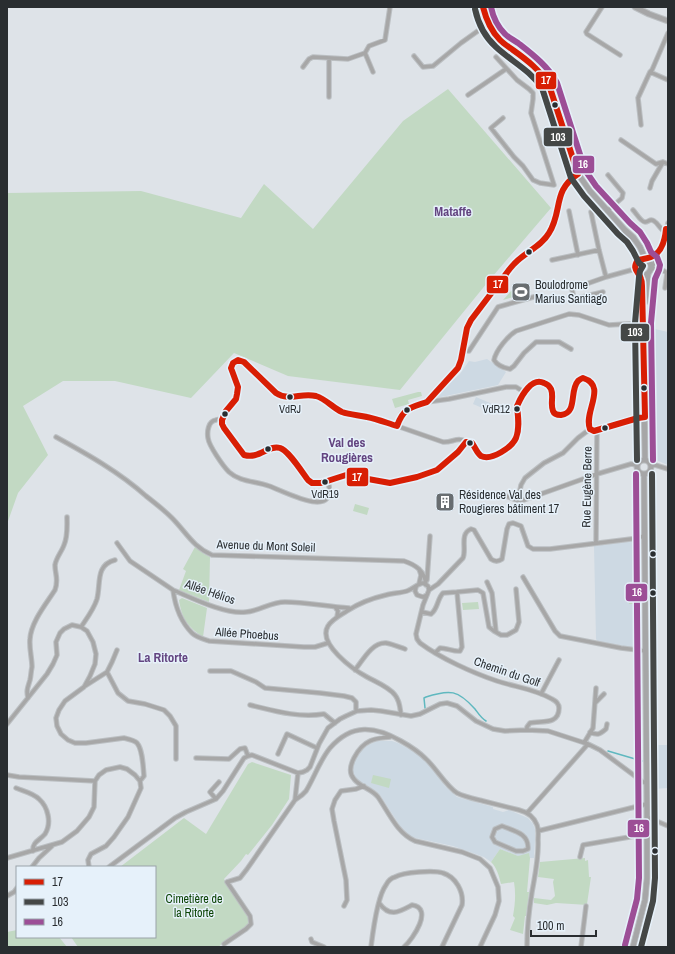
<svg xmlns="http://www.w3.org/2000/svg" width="675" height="954" font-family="'Archivo Narrow',sans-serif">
<rect width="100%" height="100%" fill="#dee3e8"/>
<!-- built -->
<path fill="#cdd9e3" d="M646,327L668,332V465L649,457Z
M487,359L506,372L498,385L436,398V395L460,374L469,361L475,362Z
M476,397L506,410L504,414L495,411L494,413L473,404Z
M640,540L641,649L617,646V644L614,645L598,642L596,639L594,546Z
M377,741H392L398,743L418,754L429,764L445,786L457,797L493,807V809L503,812L509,810L528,818L533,824L535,829V840L534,858H530L529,854L518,856L500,849L491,862L484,857L453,846L411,837L400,826L380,795L376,791L356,779L352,773L354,763L359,754L363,749L368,745Z
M652,745H668V788L653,789Z"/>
<!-- green -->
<path fill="#c2d9c3" d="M448,89L551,208L487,283L400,390L288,376L234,353L191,398L115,381H63L23,406L48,455L18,493L7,524V193L141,191L241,218L264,184L313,229L403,121Z
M525,285L531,292L503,300L511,291Z
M418,392H421L422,396L408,400L409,404L395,408L392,399Z
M355,504L369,508L367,515L353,511Z
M195,547L204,554L210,557L209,602L179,590L186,571L183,569Z
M628,584H640L641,604H629Z
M182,598L207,608L203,637C187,626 182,619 179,600Z
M478,602L479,609L463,610L462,603Z
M252,762L291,775L289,799L272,825L248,855L246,854L241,861L224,879L248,917L249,923L245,927L218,947H78L71,937H155V867H120L184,818L206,834L248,764Z
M373,775L391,779L389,788L371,783Z
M500,849L518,856L529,853L530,858L527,892H529L526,916H525L523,934L510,930L515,918L513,916C515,905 516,894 514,882L501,884C499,876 497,868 491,862Z
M585,858V861L588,860L589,877H591L587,904L588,905L556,903L547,905L534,903V898L551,900L555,896L553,882L554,879L538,877L540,862Z
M17,930V937H59L67,947H7V932Z"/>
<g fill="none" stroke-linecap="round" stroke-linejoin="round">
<!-- stream -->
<path stroke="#5fb8bf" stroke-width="1.5" d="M425,708L424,698L426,697C450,689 458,690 475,709C478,713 481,718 486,721
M608,751L642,761"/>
<!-- minor casing -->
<g stroke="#bbbfc2" stroke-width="5.5">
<path id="minor" d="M602,7L586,32L587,34L620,55
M365,53L369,46L385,40L390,7
M365,53L373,72
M414,56L423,67L433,66L461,43L489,23
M496,57L517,80L529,89L533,93V99L531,113L554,185L540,183L533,180L523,166L514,157L491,128L503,118
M303,67L309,59L313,57L348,59L365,53
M650,72L668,80
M468,95L506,69
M329,97V58
M641,125L638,98L650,72L652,70L668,33
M621,140L656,164L663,162L668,164
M650,188L652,181L663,162
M633,210C636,213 641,222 645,222C649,222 650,218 654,221C659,224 660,230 666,232
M569,211L578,255
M607,211L622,198L623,193L608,175
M591,212L599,250L606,277
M648,259L656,255
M552,260L599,250
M652,267L663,244L668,223
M651,268L664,271L667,273L665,288
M603,292L574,299L572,289L606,277L635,269
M571,349L559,342H536L524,353L514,366L510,369C504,368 497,365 494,360C496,350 508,336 516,331L569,314L579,315L609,325L643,323
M463,350L469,351L498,307L537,296
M427,402L458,368L461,360L467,328L471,320L514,264C527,251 545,245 552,228C561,208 555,185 578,174
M222,420V424L224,428L244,455C260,462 272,438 286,451L308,480C319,490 333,477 346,475L390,483L417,477L437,470L458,452L466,442H469L472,443C476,447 476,453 482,456C492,460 513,447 516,438C520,428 518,416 517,406C519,400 522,395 526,390C529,387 532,384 536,382C544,380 551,386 552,393C554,400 548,417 561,415C580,413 566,383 583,378C591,380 595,385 595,392L588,422L589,427L590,429
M222,420L226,411L236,399L237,394L238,387L237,383L231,368L233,363L238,360L244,362L276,393C288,403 302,392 316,396C327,399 334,410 345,413C352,416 359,415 367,417C377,419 387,423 397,426L401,414L406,409L427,402L449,399L506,387H516L524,392
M222,420C220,420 218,419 216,420C208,421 207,432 208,438C209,446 223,466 229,472C240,482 255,481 269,486C284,491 339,522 328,481
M397,426L443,442C452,443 458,436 466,442
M590,429L594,431L597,430L638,418L645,417
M56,437C87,454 119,472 146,496C155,503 164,510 172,518C186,532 193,547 212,555L404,561C416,565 425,571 426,585
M651,466L655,465L668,469
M506,496L516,500H524L597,474L631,464L637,465
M518,500L521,485L525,478L544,463L563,453L578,438L590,429
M117,543L130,561L173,590C175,605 181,622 192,633C196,637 203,639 209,641L304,647H315L328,643
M596,543L597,430
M523,577L555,631L560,636L621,648L646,651
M427,580L430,536
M487,582L492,593L496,632
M419,584L421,575L419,569
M416,587L415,591L417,595L423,597L427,595
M173,590C192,598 226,615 246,612C259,611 271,602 285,602C306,602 328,607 349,608
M429,590L438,584L463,558C467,549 459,534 471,529L474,530L491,559C495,562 498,562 502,559L507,529L509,524L513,523L521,526L528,546L533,549H550L639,538L645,535
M457,592L478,590L483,593L489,627L494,631L501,635H507L516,630L519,622L516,589
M335,607L338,611L337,617
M422,612L431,614C438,609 437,599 443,593L457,592L462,647L460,651C454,652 447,648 440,648L435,653
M81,627C87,618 94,609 97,599C101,584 95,565 115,560
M355,670C363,660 372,642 386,643C392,644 399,647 405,649
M210,671H231L256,682L265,688L320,693L344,696L352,698L356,702V709L357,711
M107,672L118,693L128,701L145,704L164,710L170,716L176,726V759
M85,686L107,672L112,662L117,650
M541,694L559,660
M28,698C26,690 28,687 30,680C31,676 31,671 32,667C32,658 29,648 30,639C31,622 46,604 55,590C59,579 55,575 55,565C56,558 62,551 64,545C68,536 67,526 67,517
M595,703L604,694
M250,705C275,711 298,718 324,714L335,723
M401,715C400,708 400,701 395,695C389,687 376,682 367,677C354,670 317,644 328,626C332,619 341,615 347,611C359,603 373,598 386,595C393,593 401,593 407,591C413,589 417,584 423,583L428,586L429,590L423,605L416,634L417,639L420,643C440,658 473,673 497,681C515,687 535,689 552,699C556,701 559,704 559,708C559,726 540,720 530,723L527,727V730
M7,724L47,674L53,664L57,655L56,642L60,633L64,629L72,625L81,627L87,631L93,642L96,654L95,664L90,676L84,687L65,701L59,710L56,718L57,726L61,734L68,740L75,743H86L124,738C128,739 134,740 137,743C143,750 143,767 144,776L140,781
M590,732C598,736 600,734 606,729L607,724
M391,736L390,737C383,738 376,738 370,741C359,746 344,768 354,779C360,787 372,789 378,797C389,813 397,833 415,841L462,852L480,859L490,868L498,887L499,901L495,915L480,947
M584,743L593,728L596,688
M278,754L287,734L317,748
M196,758L229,759L240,749L245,748L248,756
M7,775L19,777L95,781
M16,788C23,791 33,793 39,799C48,807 52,823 45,834C40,840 32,842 33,851
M216,799L210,792L219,782
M295,800L302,795L306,791C314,778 320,760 330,748C352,723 375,726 401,741C410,746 419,752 426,759C436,768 446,786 457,793C465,797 475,799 483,801C495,804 507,807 519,810C527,812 534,817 537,825C539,830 538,835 538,840C539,858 535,875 532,892C529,910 527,929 527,947
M527,813L588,744
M647,817L668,826
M502,826C514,831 529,833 528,849L523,851H516L495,842L492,837L495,829Z
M538,831L647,804
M580,857L583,845L647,834
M7,858L62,842L77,831L89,817L94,807L95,781L99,775L106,770L120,767L127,769L135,775L140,781L141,788L128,817L114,837L106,846L91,854L88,860L89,867
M32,867L39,858L52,846
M109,867L175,818L186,812L216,799L223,791L244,758L248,756L252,755L298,773L303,772L307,770L310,767L319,744L328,728L340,719L346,716L357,711L371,710L381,711L411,716L420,714L440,704L447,703L457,706L476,721L493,729L505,731L527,730L548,731L588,744L600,750L643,782L647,783
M7,896L14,892L17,888
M379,903C390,918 399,912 412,905C434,908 413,939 404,947
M344,906L347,900L346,880L334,821L332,809L335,800L341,791L356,789L364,786
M311,939L312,942L324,947
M224,944L246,929L251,924L250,916L227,882L240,878L247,869L295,800L298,773
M371,947C373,931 377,897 386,885C388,881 391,878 395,877C404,872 434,870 443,873C456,877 464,892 462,905L442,947
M581,947L586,906"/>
</g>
<!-- secondary casing -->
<g stroke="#bbbfc2" stroke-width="7">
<path id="secondary" d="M483,7C485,19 492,32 500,40C504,44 509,47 513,50C526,60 541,70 549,85L578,174L590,191L624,229L633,237L640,247L645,258
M485,7L501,36
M635,7L649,14L668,21
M624,229L637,257V261
M635 267a8 8 0 1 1 16 0a8 8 0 1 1-16 0Z
M640,274L641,278L642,286L643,323L645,460
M645,302L648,274
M637 467a7 7 0 1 1 14 0a7 7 0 1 1-14 0Z
M633,947L645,900L647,878V804L644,474"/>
</g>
<!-- minor -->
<use href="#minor" stroke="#a7a7a7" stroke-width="3.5"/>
<!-- secondary -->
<use href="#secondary" stroke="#a6a6a7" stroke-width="5"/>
<!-- bus-1 casing -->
<g stroke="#e6f1fa" stroke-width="9">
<path id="bus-1" d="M483,7C486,19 491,31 500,40C504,44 509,47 513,50C527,60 540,70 549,85L578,174
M427,402L458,368L461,360L467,328L471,320C480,308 490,295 499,283C504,277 509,269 514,264C525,252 541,247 549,233C563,211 552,191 578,174
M645,417L642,286C642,284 642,281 641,279C639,271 631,270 638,260C642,259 646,259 651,257C662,253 665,240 666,229
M222,420V424L224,428L244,455C252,457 257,455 265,451C269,449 274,446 280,448C288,450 302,472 308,480L312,483H321L346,475L390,483L417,477L437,470L458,452L466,442L472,443C475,447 477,453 481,456C492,461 512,447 516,438C520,428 518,416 517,406L518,404C522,395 532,377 544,383C547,384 550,387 551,389C554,396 550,404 553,411C554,414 557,415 561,415C578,413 569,391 578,381C578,381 582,378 583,378C608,386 583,412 590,429
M222,420L226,411L236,399L237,394L238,387L231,368L233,363L238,360L244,362L276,393C290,402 301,392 316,396C326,399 333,408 342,412C350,415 359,415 367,417C377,419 387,423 397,426C403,409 410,407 427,402
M590,429L594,431L638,418L645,417"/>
</g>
<!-- bus-2 casing -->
<g stroke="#e6f1fa" stroke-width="9">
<path id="bus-2" d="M475,9C478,23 485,37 496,47C511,61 530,70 542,88L571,178L584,196L618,234L627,242L633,251L639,263L643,266L640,271L639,277L635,323L637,460
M641,947L653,901L655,878L652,474"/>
</g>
<!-- bus-3 casing -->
<g stroke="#e6f1fa" stroke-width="9">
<path id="bus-3" d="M491,7C493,17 498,27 505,34C509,38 514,40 518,43C532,54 548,66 557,83L585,170L596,186L630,223L640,232L647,243L651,252L657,257L660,265L659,270L655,279L651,323L653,460
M625,945L637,899L639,878L636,474"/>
</g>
<!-- bus-1 -->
<use href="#bus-1" stroke="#d81e04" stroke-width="6"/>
<!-- bus-2 -->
<use href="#bus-2" stroke="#444746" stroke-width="6"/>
<!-- bus-3 -->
<use href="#bus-3" stroke="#9c4e96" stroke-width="6"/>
</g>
<!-- icons -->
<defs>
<g id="stadium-square" transform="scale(1)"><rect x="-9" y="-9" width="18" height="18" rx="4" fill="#686d70" stroke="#e6f1fa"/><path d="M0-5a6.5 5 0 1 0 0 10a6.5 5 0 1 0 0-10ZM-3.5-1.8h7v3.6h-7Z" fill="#fff"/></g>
<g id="building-square" transform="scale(1)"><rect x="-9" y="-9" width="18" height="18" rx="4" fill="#686d70" stroke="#e6f1fa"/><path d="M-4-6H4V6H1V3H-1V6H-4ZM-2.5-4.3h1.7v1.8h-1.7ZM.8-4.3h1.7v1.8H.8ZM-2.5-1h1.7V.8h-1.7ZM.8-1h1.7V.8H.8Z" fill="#fff"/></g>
</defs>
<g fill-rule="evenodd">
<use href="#stadium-square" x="521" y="292"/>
<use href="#building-square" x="445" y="502"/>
</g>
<!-- markers -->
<g fill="#292d30" stroke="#e6f1fa" stroke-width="1.5">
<circle cx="555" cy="105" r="3.5"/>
<circle cx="529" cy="252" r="3.5"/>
<circle cx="644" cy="388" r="3.5"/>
<circle cx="290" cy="397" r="3.5"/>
<circle cx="517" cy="409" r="3.5"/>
<circle cx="407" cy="410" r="3.5"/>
<circle cx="225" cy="414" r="3.5"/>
<circle cx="605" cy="428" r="3.5"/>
<circle cx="470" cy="443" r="3.5"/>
<circle cx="268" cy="449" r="3.5"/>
<circle cx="325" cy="482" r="3.5"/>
<circle cx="653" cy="554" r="3.5"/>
<circle cx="653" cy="593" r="3.5"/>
<circle cx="655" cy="851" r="3.5"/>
</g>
<g text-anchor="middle" stroke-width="3" stroke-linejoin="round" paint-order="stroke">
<!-- bus labels -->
<g font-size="11" fill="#292d30" stroke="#e6f1fa">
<text x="290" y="413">VdRJ</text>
<text x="510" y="413" text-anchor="end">VdR12</text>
<text x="325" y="498">VdR19</text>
</g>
<!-- poi labels -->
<g font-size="12" fill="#292d30" stroke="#e6f1fa" text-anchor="start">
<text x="535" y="289">Boulodrome<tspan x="535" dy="14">Marius Santiago</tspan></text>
<text x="459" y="499">Résidence Val des<tspan x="459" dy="14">Rougieres bâtiment 17</tspan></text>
</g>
<!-- street labels -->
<g font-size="12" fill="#292d30" stroke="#e6f1fa">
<text transform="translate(587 487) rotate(-89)" y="4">Rue Eugène Berre</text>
<text transform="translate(266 546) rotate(2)" y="4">Avenue du Mont Soleil</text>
<text transform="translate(210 592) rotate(19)" y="4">Allée Hélios</text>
<text transform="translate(247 634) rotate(4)" y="4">Allée Phoebus</text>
<text transform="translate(507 672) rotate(19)" y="4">Chemin du Golf</text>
</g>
<!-- park labels -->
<g font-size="12" fill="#0c4405" stroke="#e6f1fa">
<text x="194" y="903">Cimetière de<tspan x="194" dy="14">la Ritorte</tspan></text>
</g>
<!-- neighbourhood labels -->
<g font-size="13" font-weight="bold" fill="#634480" stroke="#e6f1fa">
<text x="453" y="216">Mataffe</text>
<text x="347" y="447">Val des<tspan x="347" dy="15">Rougières</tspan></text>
<text x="163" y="662">La Ritorte</text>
</g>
</g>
<g stroke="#e6f1fa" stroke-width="1.5">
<rect x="535" y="71" width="22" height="19" rx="4" fill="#d81e04"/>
<rect x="543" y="127" width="30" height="20" rx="4" fill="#444746"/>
<rect x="572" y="155" width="23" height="19" rx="4" fill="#9c4e96"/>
<rect x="486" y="275" width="23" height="19" rx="4" fill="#d81e04"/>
<rect x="620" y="323" width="30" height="19" rx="4" fill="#444746"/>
<rect x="346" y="467" width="23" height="20" rx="4" fill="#d81e04"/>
<rect x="625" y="583" width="23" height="19" rx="4" fill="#9c4e96"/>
<rect x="627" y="819" width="23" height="19" rx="4" fill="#9c4e96"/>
</g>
<g font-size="11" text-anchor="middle" font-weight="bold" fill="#fff">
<text x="546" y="84">17</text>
<text x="558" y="141">103</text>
<text x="583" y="168">16</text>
<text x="498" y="288">17</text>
<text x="635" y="336">103</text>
<text x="357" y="481">17</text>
<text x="637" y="596">16</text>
<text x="639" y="832">16</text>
</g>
<!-- border -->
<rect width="675" height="954" fill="none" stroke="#292d30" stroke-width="16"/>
<!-- legend -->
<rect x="16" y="866" width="140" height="72" fill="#e6f1fa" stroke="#9aa3a9"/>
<rect x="24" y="879" width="20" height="6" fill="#d81e04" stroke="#9aa3a9"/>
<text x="52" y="886" font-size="12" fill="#292d30">17</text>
<rect x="24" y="899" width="20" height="6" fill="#444746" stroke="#9aa3a9"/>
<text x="52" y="906" font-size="12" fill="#292d30">103</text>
<rect x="24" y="919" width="20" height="6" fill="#9c4e96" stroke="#9aa3a9"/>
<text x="52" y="926" font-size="12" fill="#292d30">16</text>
<!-- scale -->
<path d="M531 930v6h65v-6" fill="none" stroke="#292d30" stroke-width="2"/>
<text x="537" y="930" font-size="12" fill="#292d30" stroke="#e6f1fa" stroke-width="3" paint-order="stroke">100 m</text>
</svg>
